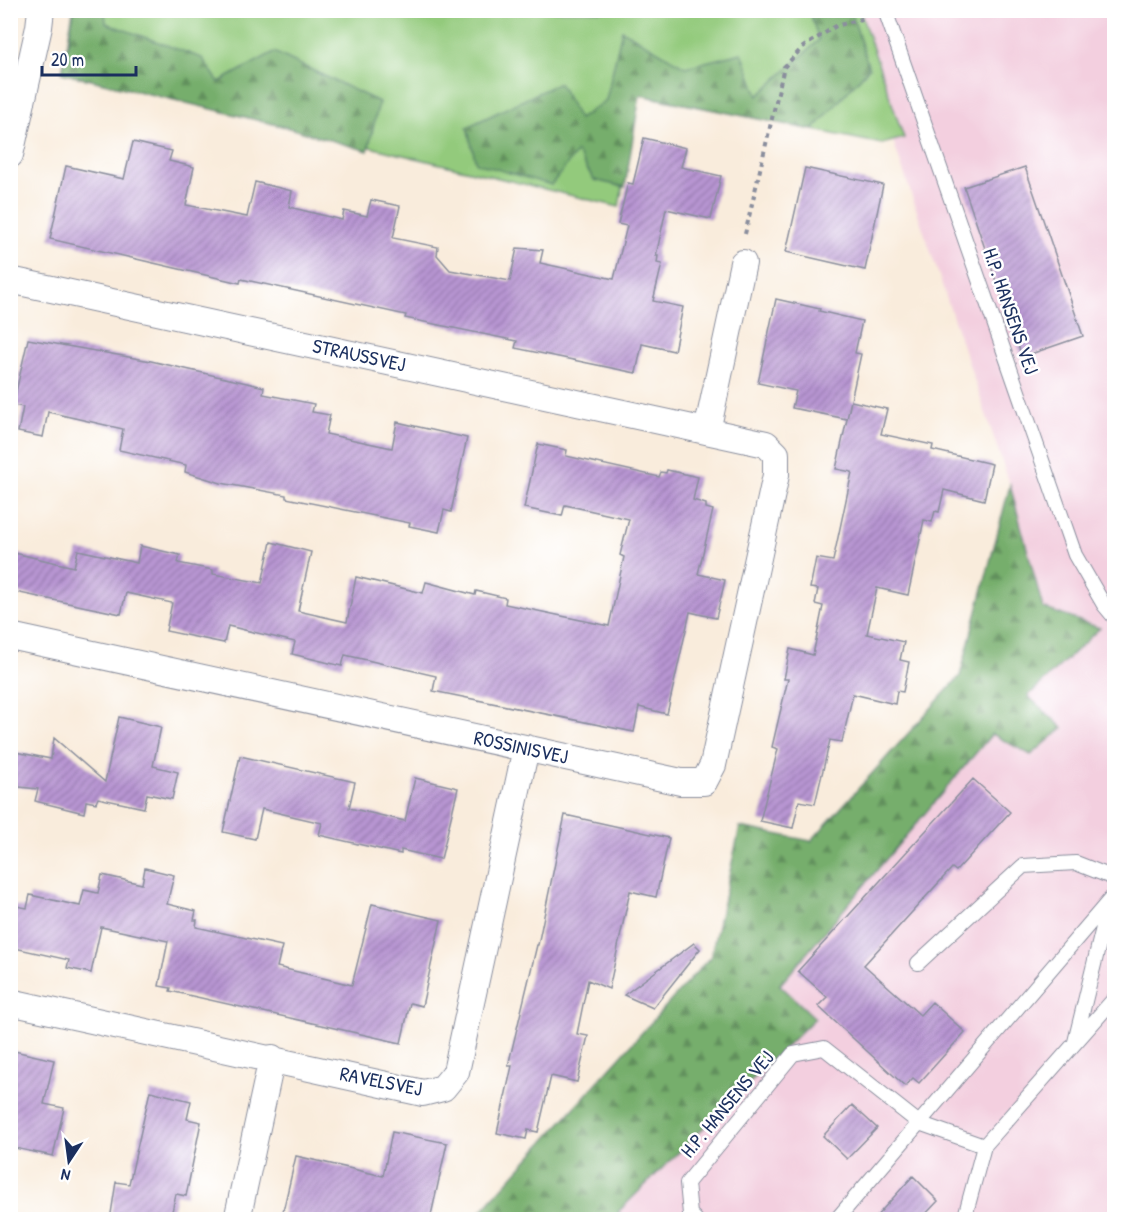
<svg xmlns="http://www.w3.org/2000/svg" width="1125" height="1230" font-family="'Patrick Hand',sans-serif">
<defs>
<pattern id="forest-firs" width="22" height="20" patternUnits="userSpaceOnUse" patternTransform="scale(1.5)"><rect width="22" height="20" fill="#76ae6c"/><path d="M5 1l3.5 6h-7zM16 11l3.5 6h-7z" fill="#608e5c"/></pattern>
<pattern id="building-hatch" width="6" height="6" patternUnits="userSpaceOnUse" patternTransform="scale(1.5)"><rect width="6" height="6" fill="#b895d2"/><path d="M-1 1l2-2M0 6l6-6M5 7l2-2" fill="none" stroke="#957aae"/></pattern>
</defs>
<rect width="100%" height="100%" fill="#fff"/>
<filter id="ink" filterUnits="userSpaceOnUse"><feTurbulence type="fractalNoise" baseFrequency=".0167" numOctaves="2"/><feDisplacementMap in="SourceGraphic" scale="12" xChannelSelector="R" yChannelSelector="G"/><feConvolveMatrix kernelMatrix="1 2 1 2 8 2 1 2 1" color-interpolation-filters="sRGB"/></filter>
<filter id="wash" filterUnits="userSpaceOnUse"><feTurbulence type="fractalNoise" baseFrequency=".008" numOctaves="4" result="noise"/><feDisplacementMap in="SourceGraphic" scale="24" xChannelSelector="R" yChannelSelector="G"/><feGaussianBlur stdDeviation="1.35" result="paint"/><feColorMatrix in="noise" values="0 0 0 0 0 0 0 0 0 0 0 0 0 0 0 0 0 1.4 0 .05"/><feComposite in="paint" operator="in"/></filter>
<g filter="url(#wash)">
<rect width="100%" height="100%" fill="#f9ecdc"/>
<!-- built -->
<path fill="#f3cfdf" d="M849,11H1114V1219H563L513,1177L711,956L740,827L811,841L960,676L1010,485Z"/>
<!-- green -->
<path fill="#93ca7c" stroke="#577c6d" stroke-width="1.5" d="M73,11H860L904,138L882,144L640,95L619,207L62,73Z"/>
<!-- forest -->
<path fill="url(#forest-firs)" stroke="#486e65" stroke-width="1.5" d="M74,11H105L106,23L202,58L219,82L274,52L379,102L368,151L282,126L62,73Z
M809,11H851L869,68L813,130L640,95L625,187L594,180L577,152L551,185L476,163L467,127L559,83L579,119L606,100L622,30L685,67L742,53L758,96L819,40Z
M1010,485L1043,608L1100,628L1028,696L1063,728L1031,755L992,734L780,985L815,1018L618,1212L626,1219H474L711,956L740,827L811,841L960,676Z"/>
<g id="blocks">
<!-- building -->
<path fill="url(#building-hatch)" d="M644,138L686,148L681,167L721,176L711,219L666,209L656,256H658L657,263L662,264L653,301L683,307L674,351L642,344L636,373L515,348L517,341L405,318L406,315L241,279L240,283L50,239L66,166L124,179L133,142L172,151L169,161L194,167L186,205L247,217L255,182L292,191L289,207L342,220L344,211L367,216L371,200L400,206L393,238L438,247L437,255L450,270L510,281L517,248L543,250L540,263L614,279L627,226L618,224L628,183L633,184Z
M1025,167L1083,336L1022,357L964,187Z
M805,168L883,185L865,270L786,252Z
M776,299L820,309L819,311L862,321L855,353L861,354L847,419L792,408L796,391L758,383Z
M28,339L151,361L264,387L263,394L314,404L312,412L330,415L326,434L392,448L397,422L467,438L451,512L444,510L439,532L409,526L410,523L286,498V495L221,483L185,472L186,465L119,450L123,429L48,412L43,437L18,432L23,407L13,405Z
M851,401L887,409L881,434L933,445L932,450L992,464L984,500L944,490L939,512L935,511L932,522L924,520L908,595L877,588L867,634L904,642L900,660L909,662L903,692L897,691L895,704L853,694L842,742L830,740L815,804L799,801L793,828L760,821L778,749L772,747L788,679H784L790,649L813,655L823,606L815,604L818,589L810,588L816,558L833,561L852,472L836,469Z
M538,444L567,450L566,456L659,477L661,472L666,473L667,470L698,477L693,500L706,504V508L713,510L698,574L725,580L716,618L690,612L667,714L639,707L634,732L433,691L436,676L345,655L342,666L292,654L295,642L228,626L224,643L166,631L172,603L126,593L121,614L10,591V552L74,567L78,550L137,563L140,546L180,555L178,563L213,570V574L262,583L271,542L311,552L298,611L347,622L356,577L423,593L426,582L475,595L476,591L506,598L505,604L609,626L624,557L620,555L629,519L565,505L562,516L524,508Z
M119,717L161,727L153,766L178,772L172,799L147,794L144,808L98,798L96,803L86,801L84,813L35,801L38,789L10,786V751L51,759L54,738L105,782Z
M240,756L355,782L349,808L405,821L415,778L458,788L441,859L401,850V854L319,835L322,823L262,809L255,839L223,832Z
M973,779L1010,812L956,871L952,868L864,965L920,1015L932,1002L965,1032L919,1083L913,1078L905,1086L818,1006L827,997L798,971Z
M565,815L669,838L656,897L630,891L609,989L588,980L577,1034L588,1036L577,1082L551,1076L538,1132L528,1130L526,1139L497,1133L512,1066H508L537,945H538Z
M145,868L174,875L167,904L196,911L194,920H197L196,927L282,946L277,967L352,985L372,904L441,920L422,1006L410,1003L401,1043L170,991L171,988L159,986L168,941L101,927L91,973L67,968L69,960L10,947V905L27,908L30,895L80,906L84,890L98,893L102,875L142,884Z
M694,943L700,949L653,1008L624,995Z
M10,1050L54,1060L44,1104L64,1108L53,1156L10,1147Z
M150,1091L191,1101L187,1119L201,1122L186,1196L176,1194L170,1220H110L116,1182L129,1184Z
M852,1105L877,1128L847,1159L823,1136Z
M392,1132L447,1143L430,1220H281L296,1156L383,1176Z
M913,1176L938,1201L920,1220H873Z"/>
</g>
</g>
<g filter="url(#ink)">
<use href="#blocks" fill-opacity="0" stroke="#8a8e9d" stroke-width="1.5"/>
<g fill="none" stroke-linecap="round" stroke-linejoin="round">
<!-- lane casing -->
<g stroke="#8a8e9d" stroke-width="16">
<path id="lane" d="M885,10L1075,555L1104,605L1114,617
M918,963L1023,866L1076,863L1114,878
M1075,1042L1109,903
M984,1146L1114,999
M696,1220L690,1214L687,1183L793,1054L824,1048L919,1123L984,1146L964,1220
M836,1220L1114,895"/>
</g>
<!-- street casing -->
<g stroke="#8a8e9d" stroke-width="28">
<path id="street" d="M10,155L39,27L41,10
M10,280L766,444L776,454V475L713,765L704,782H681L10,636
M707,431L743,263
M10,1002L423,1093L443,1088L456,1072L526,748
M237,1220L272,1058"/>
</g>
<!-- path -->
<path stroke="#8a8e9d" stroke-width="4" stroke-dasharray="4.5 4.5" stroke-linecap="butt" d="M745,234L784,67L803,47L836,26L865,18"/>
<!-- lane -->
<use href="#lane" stroke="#fff" stroke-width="14"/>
<!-- street -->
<use href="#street" stroke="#fff" stroke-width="26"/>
</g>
</g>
<g text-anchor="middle" stroke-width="5" stroke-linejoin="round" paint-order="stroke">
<!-- street labels -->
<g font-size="20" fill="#1b2f5e" stroke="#fff">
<text transform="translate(1011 311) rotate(71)" y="7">H.P. HANSENS VEJ</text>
<text transform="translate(359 355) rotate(12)" y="7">STRAUSSVEJ</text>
<text transform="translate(521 747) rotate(12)" y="7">ROSSINISVEJ</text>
<text transform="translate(381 1081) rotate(11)" y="7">RAVELSVEJ</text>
<text transform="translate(727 1104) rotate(-50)" y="7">H.P. HANSENS VEJ</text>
</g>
</g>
<!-- margin -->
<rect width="1125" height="1230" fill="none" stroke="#fff" stroke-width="36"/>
<!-- north arrow -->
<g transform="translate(69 1161) rotate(193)" stroke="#ffffff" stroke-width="4.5" paint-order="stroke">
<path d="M0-4.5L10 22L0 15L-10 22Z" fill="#1b2f5e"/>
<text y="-9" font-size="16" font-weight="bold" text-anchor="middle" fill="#1b2f5e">N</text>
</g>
<!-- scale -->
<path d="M42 66v9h94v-9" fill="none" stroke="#1b2f5e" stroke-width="3"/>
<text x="51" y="66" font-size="18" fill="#1b2f5e" stroke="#ffffff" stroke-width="4.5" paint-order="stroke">20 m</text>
</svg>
